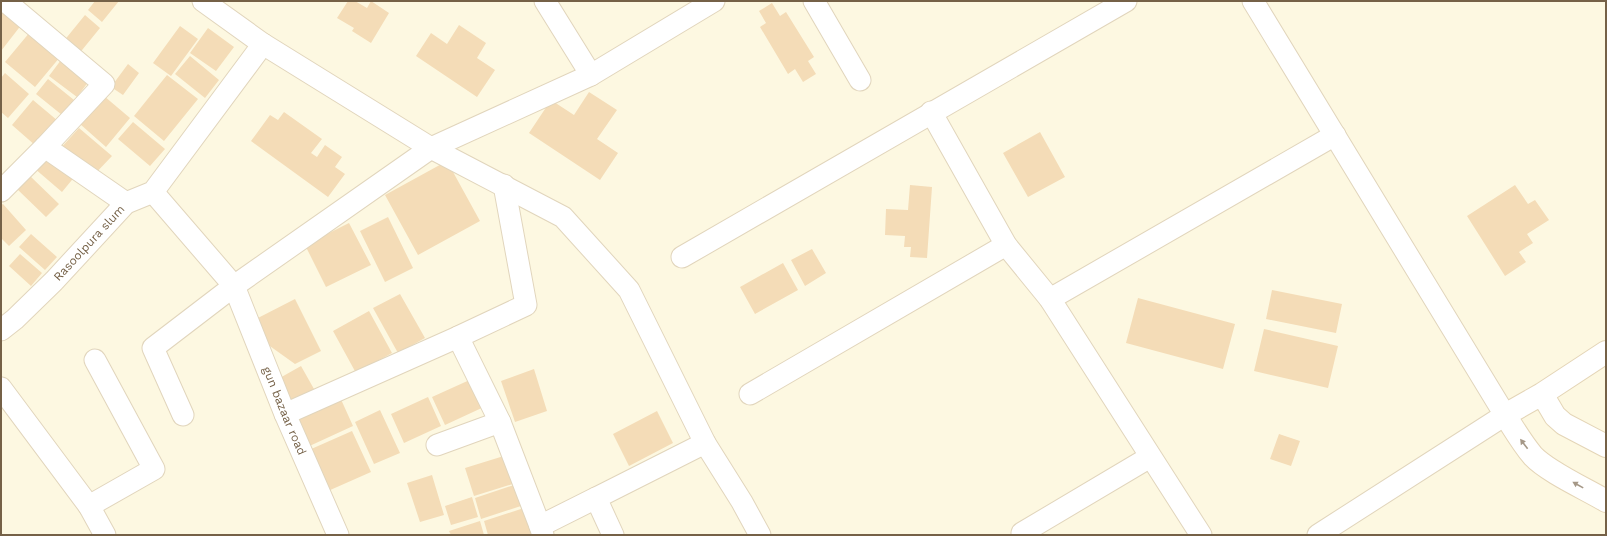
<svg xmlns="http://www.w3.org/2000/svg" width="1607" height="536" font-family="'Work Sans',sans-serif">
<rect width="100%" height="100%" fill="#fdf8e1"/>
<!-- building -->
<path fill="#f4dcb7" d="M95,1H119L102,22L88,10Z
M348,1H355L367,8L371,1L389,13L371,43L352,31L354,28L337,18Z
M772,3L780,16L786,12L814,57L808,61L816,74L803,82L795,69L788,74L760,27L766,23L759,11Z
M1,8L22,24L1,51Z
M85,15L100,28L78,55L63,42Z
M459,25L486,43L477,58L495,70L477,97L416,56L431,33L447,44Z
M180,26L198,39L171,76L153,63Z
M208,28L234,47L216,71L190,53Z
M30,32L60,57L35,87L5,62Z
M190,56L219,80L205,98L175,74Z
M61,60L89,81L77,97L49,76Z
M128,64L139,73L123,95L111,87Z
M5,73L29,94L8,118L1,112V78Z
M167,75L198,99L164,141L134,116Z
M48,79L74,100L62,115L36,94Z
M589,92L617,110L597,139L618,153L600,180L529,133L551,100L574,115Z
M104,96L130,118L106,147L80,124Z
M33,100L58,121L36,146L12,125Z
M284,112L322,139L311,153L317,157L325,145L342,157L335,167L345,174L328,197L251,141L270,115L278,120Z
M133,122L165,149L150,166L118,139Z
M79,128L112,156L92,177L59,150Z
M1040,132L1065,177L1028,197L1003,153Z
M48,152L76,175L62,192L34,168Z
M447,161L480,221L418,255L385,195Z
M30,176L59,204L46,217L17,189Z
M910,185L932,187L927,258L910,257L911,247H904L905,236L885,235L886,209L908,210Z
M1515,185L1528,204L1535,200L1549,220L1527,234L1533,243L1519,252L1526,262L1505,276L1467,216Z
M3,204L26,230L9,246L1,238V205Z
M388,217L413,268L385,282L360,231Z
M349,223L371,265L326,287L305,245Z
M31,234L57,257L45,270L19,247Z
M812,249L826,273L805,286L791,260Z
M20,254L42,273L31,286L9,266Z
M783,263L798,290L755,314L740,287Z
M1272,290L1342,304L1336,333L1266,319Z
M400,294L425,338L398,353L373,308Z
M1138,298L1235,324L1223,369L1126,343Z
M295,299L321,351L295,364L267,344L254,320Z
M369,311L392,353L356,373L333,331Z
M1264,329L1338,346L1328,388L1254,371Z
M301,366L314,389L290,402L278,379Z
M534,369L547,411L515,422L501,381Z
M474,378L486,406L445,425L432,397Z
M339,395L353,426L303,449L289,418Z
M428,397L441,426L404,443L391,414Z
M380,410L400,453L374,464L355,422Z
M657,411L673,443L629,466L613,434Z
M352,431L371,472L328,491L309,450Z
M1279,434L1300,441L1291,466L1270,459Z
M507,455L516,483L474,496L465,468Z
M432,475L444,515L420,522L407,483Z
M514,485L521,506L481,519L475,498Z
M472,497L478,517L451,525L445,506Z
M524,508L533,535H488L484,521Z
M480,521L484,535H451L449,531Z"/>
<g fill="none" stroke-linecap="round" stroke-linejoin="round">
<!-- street casing -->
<g stroke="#e1d5bc" stroke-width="23">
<g id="street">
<path d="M5,1L104,84L45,147"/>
<path d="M203,1L263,44L431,148L563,217L629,290L705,443L742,502L760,535"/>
<path d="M545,1L591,75"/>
<path d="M814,1L860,80"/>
<path d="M1253,1L1505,415L1318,535"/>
<path d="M931,112L1006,245L1050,299L1201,535"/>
<path d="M504,185L526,305L458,337L500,422L540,526"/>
<path d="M1,191L45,147L126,203"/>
<path d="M153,192L234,286L431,148L591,75L714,1"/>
<path d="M682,257L1126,1"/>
<path d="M1050,299L1335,135"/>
<path id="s1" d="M1,330L15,319L54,281L126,203L153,192L263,44"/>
<path d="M1,388L89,506L105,535"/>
<path d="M750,394L1006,245"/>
<path d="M285,414L458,337"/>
<path id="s2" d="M183,415L153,348L234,286L285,414L338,535"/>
<path d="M437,445L500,422"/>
<path d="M89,506L154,469L95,360"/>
<path d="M1022,533L1150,457"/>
<path d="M543,535L540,526L596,498"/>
<path d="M613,535L596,498L705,443"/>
</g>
</g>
<!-- secondary casing -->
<g stroke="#e4d5b7" stroke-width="24">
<path id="secondary" d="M1606,352L1542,394L1505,415C1514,429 1522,443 1533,456C1548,472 1586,489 1606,501
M1542,394L1555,416L1564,424L1606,446"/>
</g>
<!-- street -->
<use href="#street" stroke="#fff" stroke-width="21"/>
<!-- secondary -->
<use href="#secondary" stroke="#fff" stroke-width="22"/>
</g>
<!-- one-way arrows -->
<defs><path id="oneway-solid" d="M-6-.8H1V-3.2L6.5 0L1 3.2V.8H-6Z"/></defs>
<g fill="#a59887">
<use href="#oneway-solid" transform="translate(1524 444) rotate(-127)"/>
<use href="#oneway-solid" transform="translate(1578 485) rotate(-151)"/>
</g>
<g text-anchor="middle" stroke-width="3" stroke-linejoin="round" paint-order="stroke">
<!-- street labels -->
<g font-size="12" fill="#756147" stroke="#fffbe8">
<text dy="4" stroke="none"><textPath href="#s1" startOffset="124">Rasoolpura slum</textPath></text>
<text dy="4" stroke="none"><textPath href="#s2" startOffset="310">gun bazaar road</textPath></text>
</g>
</g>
<!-- border -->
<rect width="1607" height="536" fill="none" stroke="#756147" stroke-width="4"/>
</svg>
